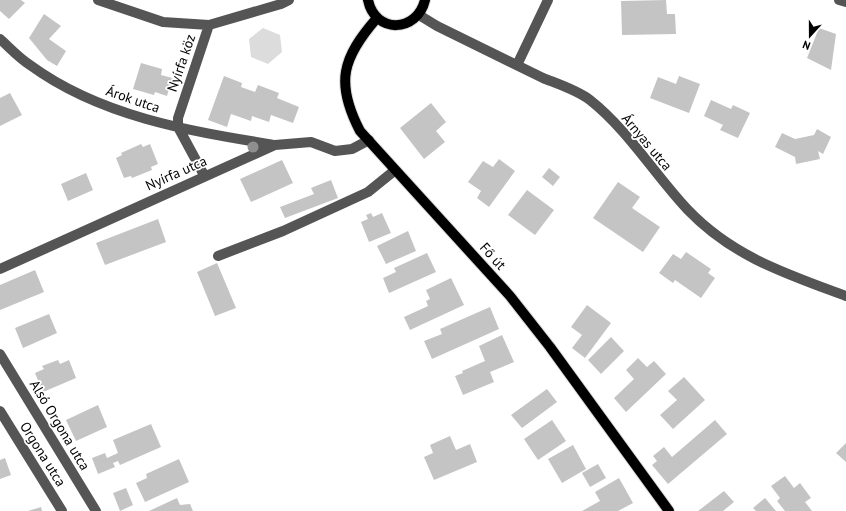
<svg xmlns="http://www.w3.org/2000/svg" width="846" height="511" font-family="'PT Sans',sans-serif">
<rect width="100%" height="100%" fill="#fff"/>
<!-- green -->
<path fill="#dcdcdc" d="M263,28L280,35L282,52L268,64L251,57L249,39Z"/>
<!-- building -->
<path fill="#c4c4c4" d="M0,0H21L25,3L9,19L0,11Z
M666,0L667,14H675L676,34L622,35L621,1Z
M44,14L61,26L49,39L66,51L57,66L47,60L29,38Z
M819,28L836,34L831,70L807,58Z
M141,63L162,69L161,75L172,78L167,96L155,92L154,95L133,89Z
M224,76L242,83L241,87L255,92L258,85L279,93L277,98L299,107L293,123L271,115L269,122L252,116L251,121L231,114L227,127L208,120Z
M679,76L700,84L689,113L650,98L658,77L676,84Z
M10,93L22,115L0,126V98Z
M711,100L731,109L733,105L750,113L738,138L720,130L723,125L704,116Z
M431,103L446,122L436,131L445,142L424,159L400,128Z
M817,129L831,137L823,154L818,151L820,159L796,164L795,157L775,147L782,133L795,139L814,135Z
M141,144L143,147L150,144L158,164L151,167L152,170L132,178L131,176L124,178L116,158L122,155L121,153Z
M499,159L515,171L489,207L477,198L481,191L468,182L483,161L493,167Z
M282,160L293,183L251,202L240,179Z
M549,168L560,177L553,186L542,177Z
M86,173L93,190L68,201L61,184Z
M331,180L338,198L285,218L280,207L314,194L311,188Z
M618,182L640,197L632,208L660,227L643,252L593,218Z
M527,190L554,210L535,235L508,215Z
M371,213L373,217L382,213L391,233L369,242L361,222L368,219L366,215Z
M158,219L166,242L105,265L96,243Z
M408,231L416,251L386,264L377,246Z
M686,252L711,269L708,273L715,278L701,298L675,280L673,283L659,273L673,254L681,259Z
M427,253L436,272L389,293L383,278L396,272L394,268Z
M217,263L236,308L215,316L197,272Z
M35,270L44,292L0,310V285Z
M451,278L464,305L410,330L404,317L428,306L426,301L430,299L426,290Z
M587,305L611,323L585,358L572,348L582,335L571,327Z
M490,307L499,329L432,359L424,341L442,334L440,329Z
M49,314L57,333L23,348L15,328Z
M502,335L514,362L490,372L494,382L463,395L455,376L463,373L462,371L485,361L479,346Z
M611,337L624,351L601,374L588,360Z
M638,358L647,367L654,361L666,374L626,412L614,398L634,379L626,370Z
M58,360L60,364L69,360L76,378L43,392L35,373L44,369L42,366Z
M684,377L705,400L673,429L660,415L677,400L668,391Z
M547,389L557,402L522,428L511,415Z
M98,405L107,427L76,441L66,420Z
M552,420L566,441L538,460L524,439Z
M715,420L727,434L668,484L652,465L657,461L653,456L664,447L672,457Z
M151,424L161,447L120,465L118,461L113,463L115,467L98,474L92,458L105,453L107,458L118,453L113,440Z
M450,436L456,450L470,444L477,462L434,480L424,457L433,453L430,445Z
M846,443V462L836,453Z
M573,445L586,469L562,483L548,459Z
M5,458L11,475L0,479V460Z
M179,459L189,482L145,502L136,483L147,478L146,474Z
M598,464L606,478L590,487L582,473Z
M785,476L794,488L800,483L811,498L805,502L812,511H785L777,501L780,498L771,486Z
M619,478L633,503L618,511H582L600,501L595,492Z
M126,488L133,505L120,511L113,493Z
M724,491L734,502L723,511H698Z
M177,498L180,505L190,504L193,511H149Z
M765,498L776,511H756L753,508Z
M41,507L42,511H28Z"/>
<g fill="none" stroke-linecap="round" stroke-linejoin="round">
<!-- major casing -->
<g stroke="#dbdbdb" stroke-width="12">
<path id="major" d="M368,0C375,34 417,33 425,0
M377,18C342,58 335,83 360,131L510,296L550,347L669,511"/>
</g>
<!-- minor -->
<path stroke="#555" stroke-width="10" d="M98,0L163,22L209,25L281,4L289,0
M839,0L846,2
M419,15L437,26C473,44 508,61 543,78C558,84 577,90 590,100C628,130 655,175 688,210C733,257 787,274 846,296
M0,39C10,48 19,58 30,65C101,117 190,131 275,145
M517,65L548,0
M204,175L178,127V118L209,25
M218,256L283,231L368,192L394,171
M0,269L275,145L311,142L335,151L352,149L369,140
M0,354L96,511
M0,411L62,511"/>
<!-- major -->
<use href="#major" stroke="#000" stroke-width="10"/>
</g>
<!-- trees -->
<circle fill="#8f8f8f" cx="253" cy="147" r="5.5"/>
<g text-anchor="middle" stroke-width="3.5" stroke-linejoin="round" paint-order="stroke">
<!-- street labels -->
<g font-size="14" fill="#000" stroke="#fff">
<text transform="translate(181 63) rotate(-71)" y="5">Nyírfa köz</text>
<text transform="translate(133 99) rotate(19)" y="5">Árok utca</text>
<text transform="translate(647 142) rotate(50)" y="5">Árnyas utca</text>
<text transform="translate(176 173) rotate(-24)" y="5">Nyírfa utca</text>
<text transform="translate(493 256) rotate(48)" y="5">Fő út</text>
<text transform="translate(60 425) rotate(59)" y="5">Alsó Orgona utca</text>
<text transform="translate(43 454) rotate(58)" y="5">Orgona utca</text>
</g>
</g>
<!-- north arrow -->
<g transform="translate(810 36) rotate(201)" stroke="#ffffff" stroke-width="3" paint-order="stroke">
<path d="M0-3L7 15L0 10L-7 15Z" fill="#000000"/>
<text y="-6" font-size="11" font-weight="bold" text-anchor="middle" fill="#000000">N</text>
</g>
</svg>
